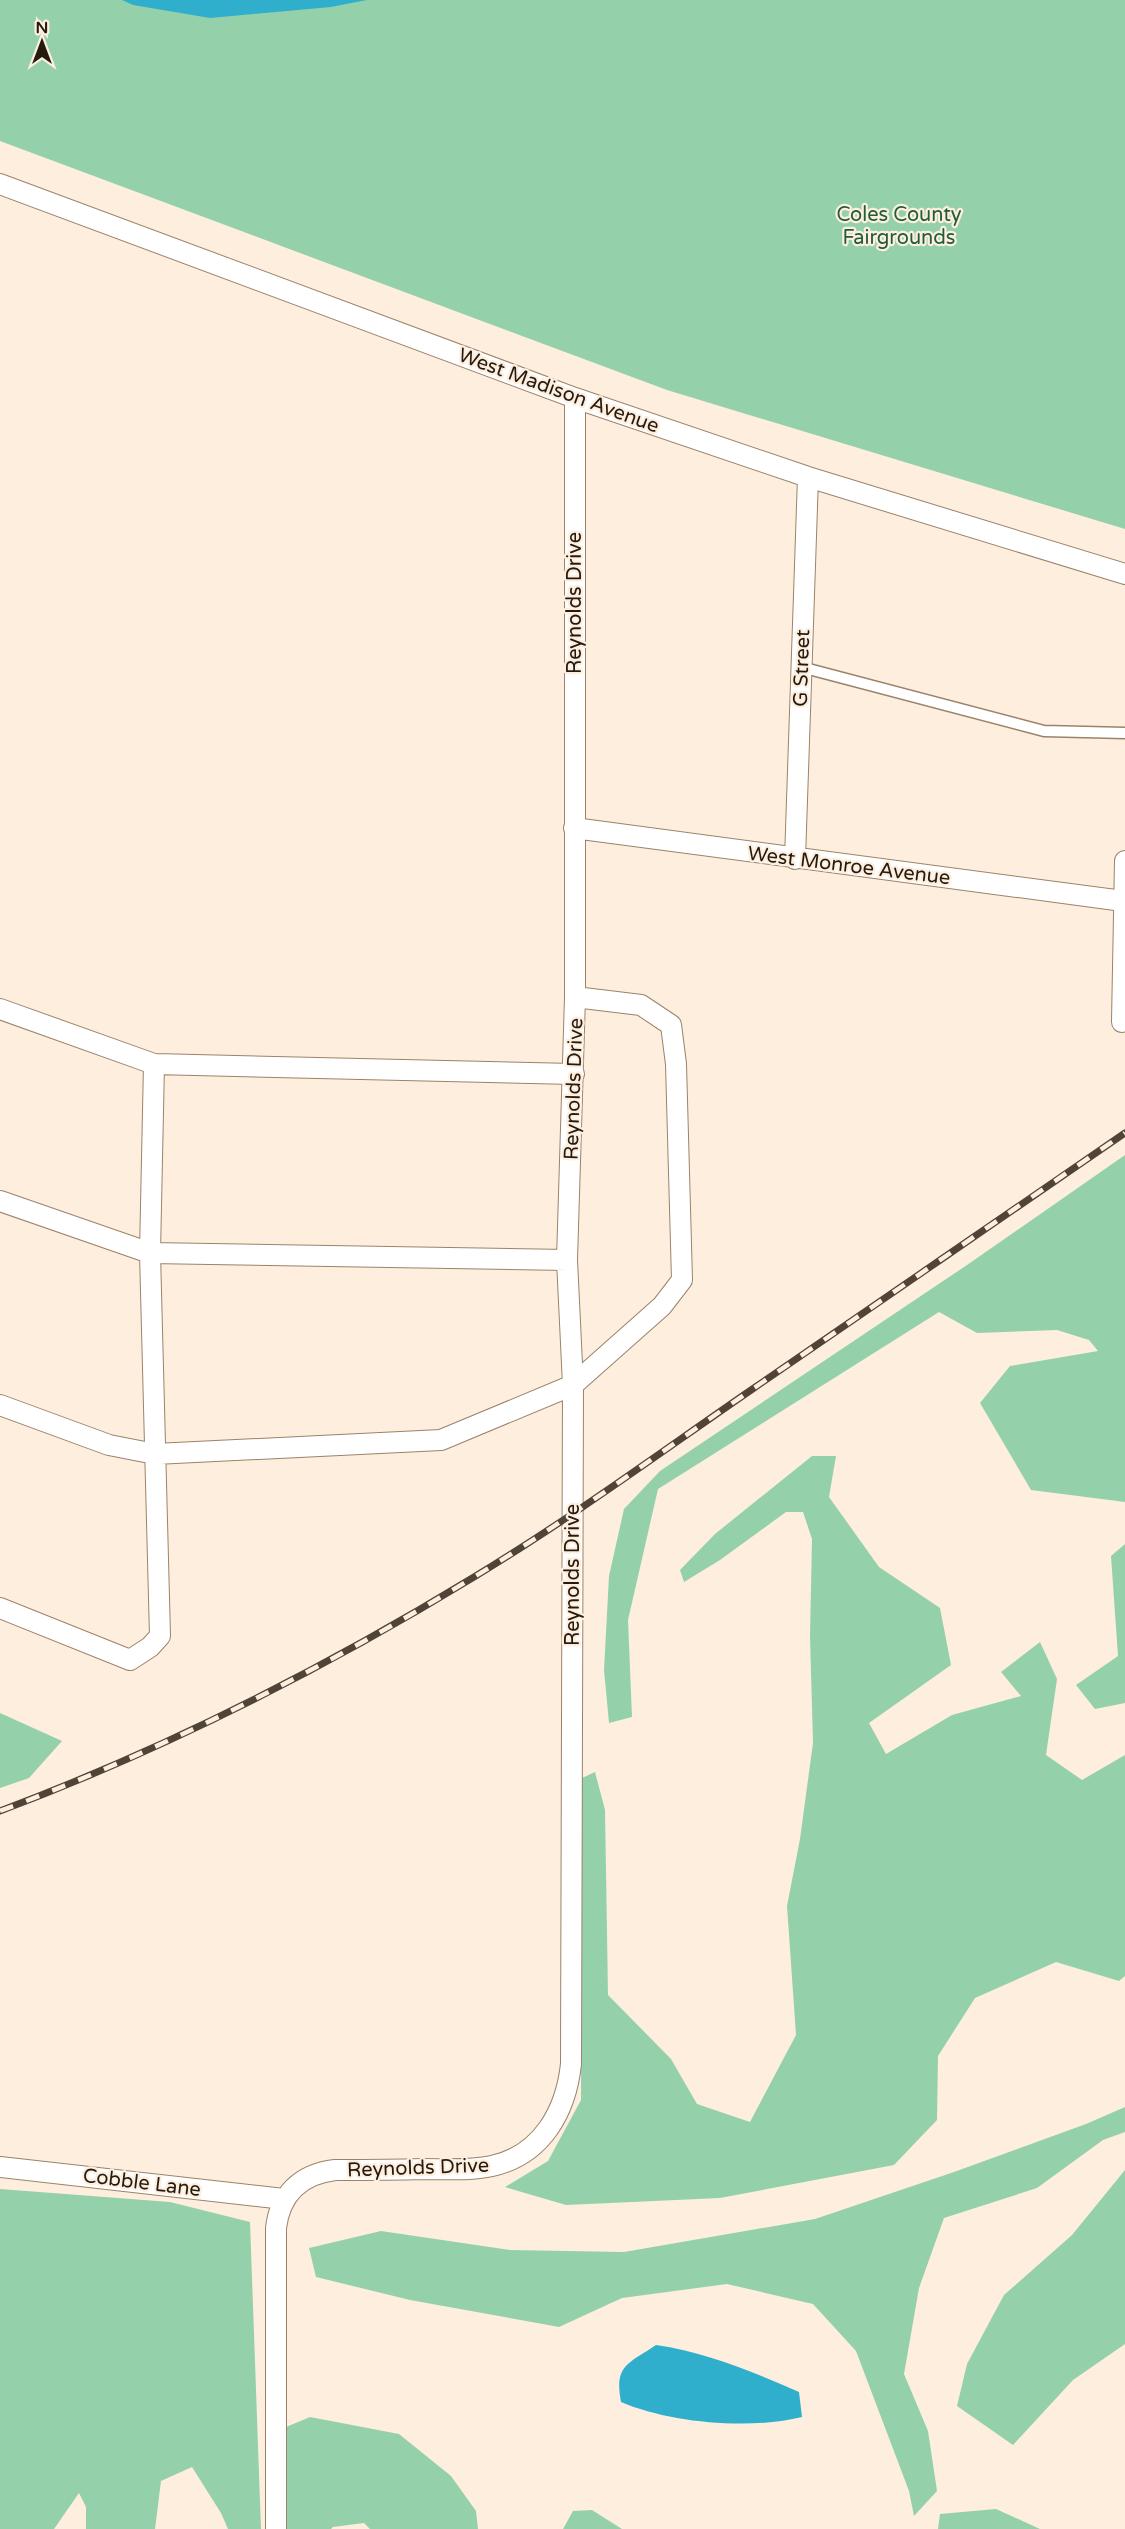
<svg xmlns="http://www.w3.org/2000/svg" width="1125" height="2529" font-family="'Varela Round',sans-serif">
<rect width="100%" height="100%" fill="#feeede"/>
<!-- green -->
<path fill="#94d1aa" d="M0,0H1125V529L667,390L0,141Z
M1125,1155V1502L1031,1490L980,1403L1010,1366L1098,1351L1089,1340L1057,1330L977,1333L939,1312L658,1489L628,1620L632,1717L609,1723L604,1670L609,1576L624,1509L660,1471L967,1265Z
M812,1456H836L829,1497L879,1567L940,1608L951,1665L869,1723L886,1754L952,1715L1021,1696L1001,1672L1040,1642L1057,1679L1046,1755L1082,1780L1125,1755V1976L1119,1981L1056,1962L975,1998L938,2056L937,2120L894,2165L720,2198L566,2205L505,2187L548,2161L581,2100L582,1778L595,1772L605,1810L608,1995L671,2059L697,2104L750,2122L796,2035L787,1906L800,1839L813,1743L810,1636L812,1539L803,1512H786L720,1560L684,1582L680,1570L715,1534Z
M1125,1544V1703L1095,1709L1076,1685L1118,1656L1111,1556Z
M0,1713L62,1741L29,1778L0,1788Z
M1125,2107V2132L1103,2140L1037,2188L944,2218L919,2288L904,2374L928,2431L937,2491L914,2516L909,2491L856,2351L813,2304L727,2284L622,2298L559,2327L410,2300L316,2277L309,2248L381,2231L510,2250L624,2252L815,2219L954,2172L1086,2124Z
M1125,2170V2344L1073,2380L1013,2445L957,2406L967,2364L1004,2295L1072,2235Z
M0,2189L170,2202L250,2222L261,2529H228L221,2513L192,2467L161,2481L155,2529H86V2507L79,2493L54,2529H0Z
M310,2417L399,2434L451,2476L476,2511L478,2529H370L364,2523L333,2527L331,2529H286L283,2513L286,2427Z
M996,2509L1040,2529H938L940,2514Z
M592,2510L622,2529H563L573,2511Z"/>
<!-- water -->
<path fill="#30afcd" d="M122,0H367L331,7L210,18L133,5Z
M656,2345C706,2352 753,2372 799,2392L802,2417C750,2430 670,2423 621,2402C614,2365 628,2364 656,2345Z"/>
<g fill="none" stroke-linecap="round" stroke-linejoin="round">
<!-- service casing -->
<g stroke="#9b836a" stroke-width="13">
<path id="service" d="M801,667L1044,731L1125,733"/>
</g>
<!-- minor casing -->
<g stroke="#9b836a" stroke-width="22">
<path id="minor" d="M0,184L575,398L808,477L1125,574
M574,828L1123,901
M795,859L808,477
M0,1009L154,1064L574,1074
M1122,1022L1125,861
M0,1201L150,1253L567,1260
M0,1405L109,1445L155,1454L441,1440L573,1385L662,1306L682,1280L676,1064L671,1025L641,1005L575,997
M0,1608L130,1660L150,1647L160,1636L150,1253L154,1064
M0,2167L284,2199
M276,2529V2228C280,2194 301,2174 335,2170C364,2170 393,2170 422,2169C445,2169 469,2171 492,2166C542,2155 566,2111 571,2064L573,1385L567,1260L575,997V398"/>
</g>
<!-- service -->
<use href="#service" stroke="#fff" stroke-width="10"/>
<!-- minor -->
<use href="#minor" stroke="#fff" stroke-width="20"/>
<!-- rail casing -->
<g stroke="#504439" stroke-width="7">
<path id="rail" d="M0,1811C165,1749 323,1669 474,1577C570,1519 661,1452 754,1388C878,1303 1001,1218 1125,1133"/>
</g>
<!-- rail -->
<use href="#rail" stroke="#feeede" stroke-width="4.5" stroke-dasharray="14" stroke-linecap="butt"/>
</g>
<g text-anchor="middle" stroke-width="4.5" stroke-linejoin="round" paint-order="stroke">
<!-- park labels -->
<g font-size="20" fill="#1d5d3a" stroke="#feeede">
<text x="899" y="221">Coles County<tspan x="899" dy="23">Fairgrounds</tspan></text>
</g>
<!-- street labels -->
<g font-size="20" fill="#241a10" stroke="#feeede">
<text transform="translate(559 390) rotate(20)" y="7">West Madison Avenue</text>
<text transform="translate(574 603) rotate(-90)" y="7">Reynolds Drive</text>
<text transform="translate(801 668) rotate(-88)" y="7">G Street</text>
<text transform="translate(849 865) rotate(7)" y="7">West Monroe Avenue</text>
<text transform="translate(573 1089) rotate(-88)" y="7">Reynolds Drive</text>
<text transform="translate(572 1575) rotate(-90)" y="7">Reynolds Drive</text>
<text transform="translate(418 2167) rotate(-2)" y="7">Reynolds Drive</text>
<text transform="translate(142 2182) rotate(7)" y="7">Cobble Lane</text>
</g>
</g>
<!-- north arrow -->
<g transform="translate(42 42)" stroke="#feeede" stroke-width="4.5" paint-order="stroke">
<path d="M0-4.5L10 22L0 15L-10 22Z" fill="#241a10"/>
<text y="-9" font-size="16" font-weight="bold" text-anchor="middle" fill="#241a10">N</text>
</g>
</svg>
